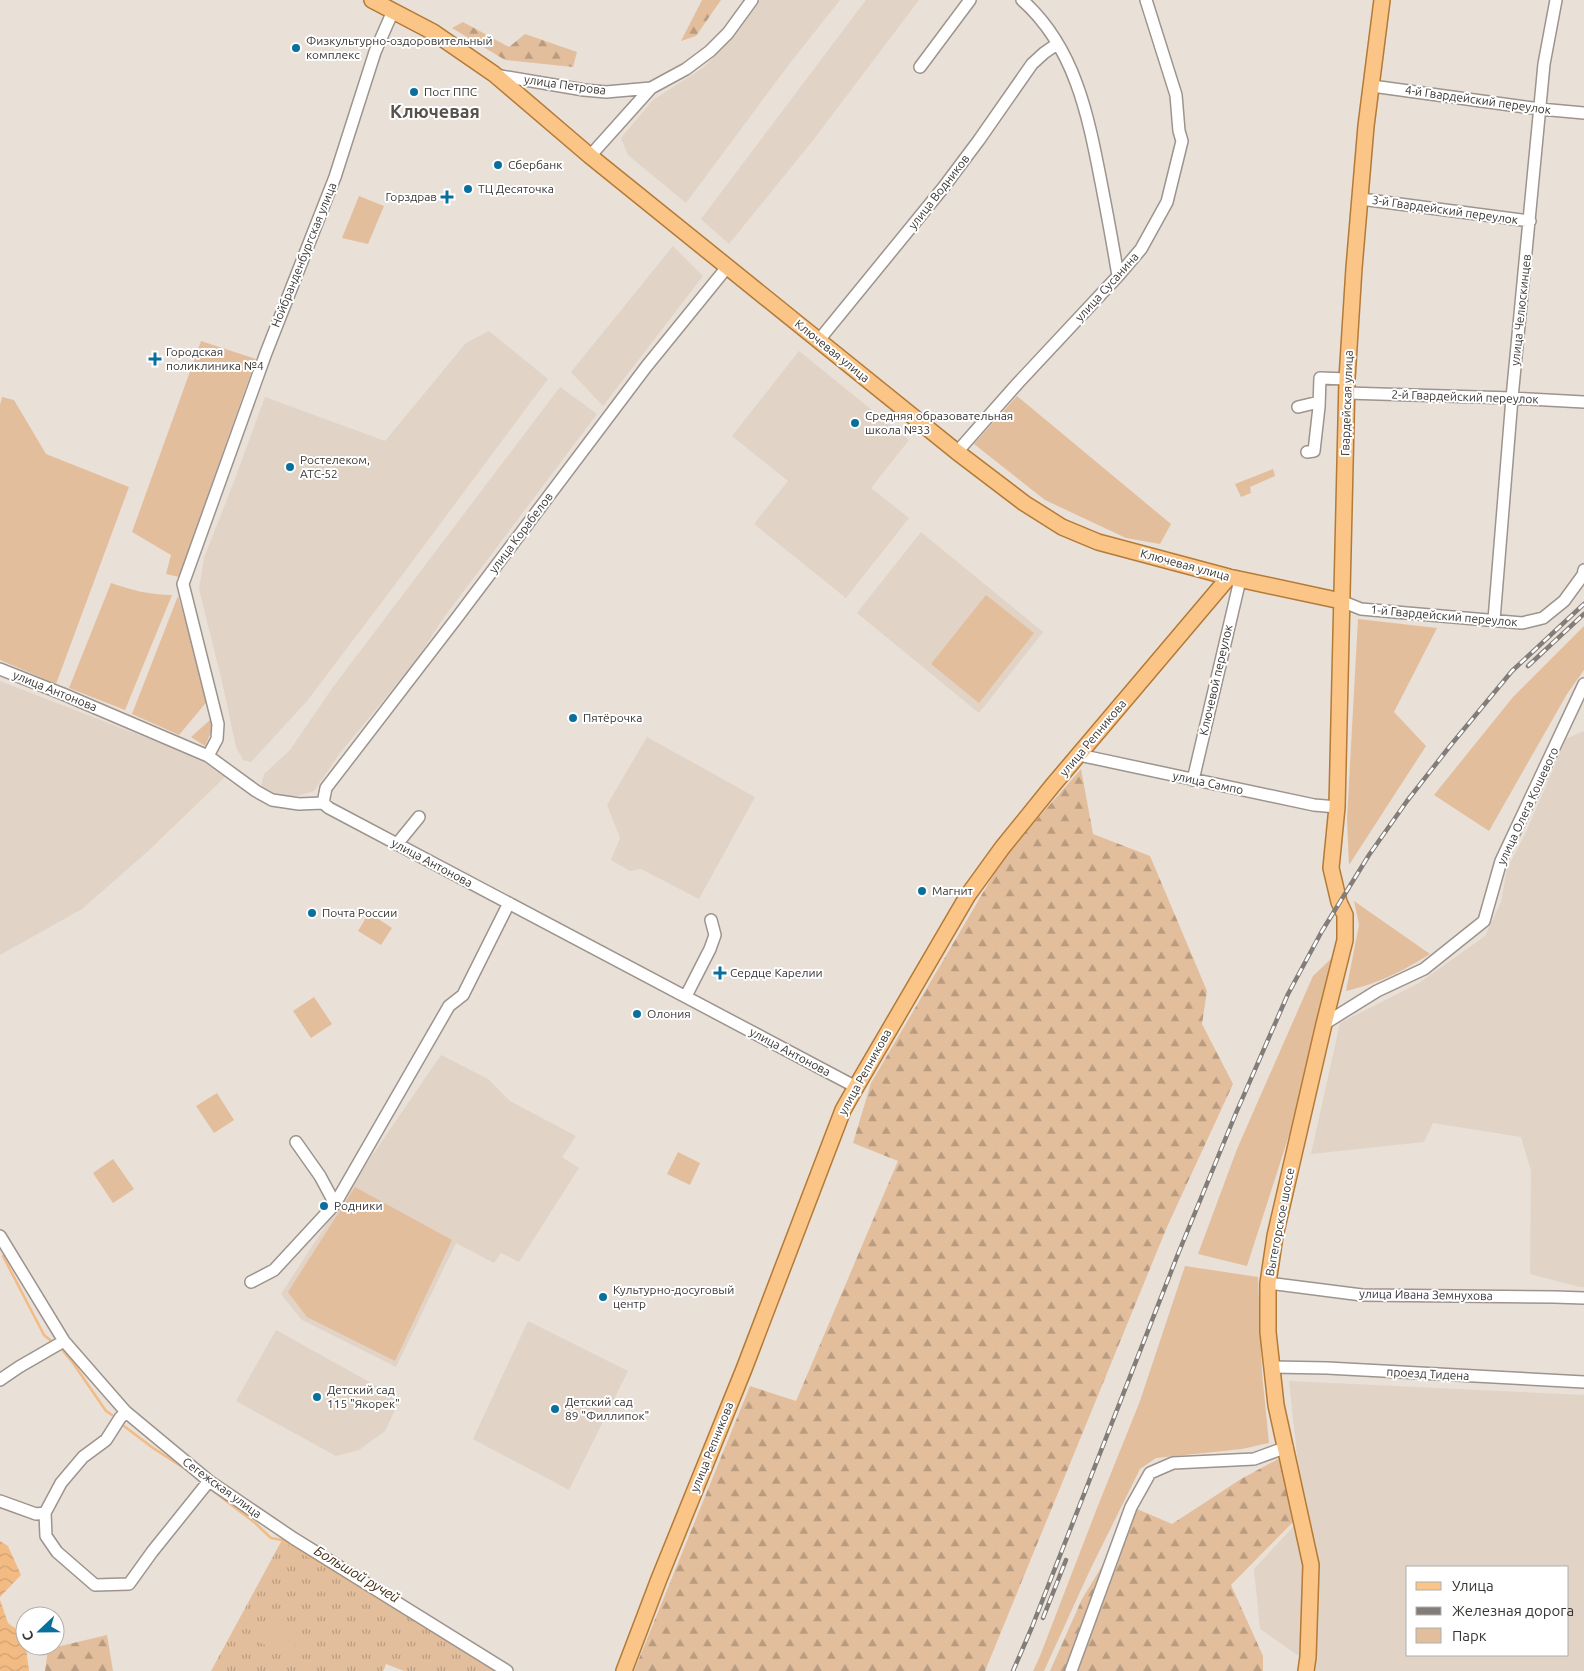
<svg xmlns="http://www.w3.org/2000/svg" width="1584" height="1671" font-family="Ubuntu,sans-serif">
<defs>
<pattern id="grass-tufts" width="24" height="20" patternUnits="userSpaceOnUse" patternTransform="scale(1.25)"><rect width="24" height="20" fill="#e3be9c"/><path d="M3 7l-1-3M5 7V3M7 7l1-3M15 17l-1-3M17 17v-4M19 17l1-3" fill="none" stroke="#b99b80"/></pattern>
<pattern id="forest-firs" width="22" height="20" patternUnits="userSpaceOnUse" patternTransform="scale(1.25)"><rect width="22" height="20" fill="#e3be9c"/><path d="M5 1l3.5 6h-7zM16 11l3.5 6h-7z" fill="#b99b80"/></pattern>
<pattern id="water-waves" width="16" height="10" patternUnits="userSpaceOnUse" patternTransform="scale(1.25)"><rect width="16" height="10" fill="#f3bb84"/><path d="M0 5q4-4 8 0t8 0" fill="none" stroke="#d1a172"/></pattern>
</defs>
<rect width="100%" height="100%" fill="#e9e0d8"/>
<!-- built -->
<path fill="#e1d3c6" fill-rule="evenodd" d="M760,0H840L790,63L686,203L628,155L621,138L653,100L703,68L736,34Z
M866,0H919L814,139L729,244L701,219Z
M673,246L703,276L603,406L571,372Z
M489,331L548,379L388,594L307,701L251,762L243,760L236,747L223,686L199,589L204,558L233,484L265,397L385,441L466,343Z
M799,351L909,440L871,488L909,518L846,598L754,524L788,481L732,436Z
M560,387L597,414L442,620L418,658L340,753L314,791L297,796H282L268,792L261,788L264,774L290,750L333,687Z
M921,532L1043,632L979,713L857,613Z
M0,681L196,757L225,777L147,852L82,909L0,955Z
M1584,731V1287H1580L1530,1274L1531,1171L1521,1137L1433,1123L1424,1142L1311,1154L1340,1023L1419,983L1485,936L1501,902L1507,869L1526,832L1566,739Z
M647,737L755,797L699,899L641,869L630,871L611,860L620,838L607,805Z
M441,1055L488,1079L510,1101L576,1136L562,1157L579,1168L519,1262L501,1253L494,1263L456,1243L396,1367L302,1320L281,1294L354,1182Z
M528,1321L628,1371L569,1490L473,1439Z
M276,1330L400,1399L385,1431L359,1450L336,1456L236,1401Z
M1289,1381L1584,1395V1671H1310L1298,1662L1299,1656L1260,1629L1254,1569L1294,1526L1304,1561L1300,1642L1307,1582L1306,1538ZM1408,1567H1568V1655H1408Z"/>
<!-- grass -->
<path fill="url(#grass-tufts)" d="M282,1540L498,1671H404L386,1664L383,1671H211Z"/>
<!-- forest -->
<path fill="url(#forest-firs)" d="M702,0H721L696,36L681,41Z
M463,22L509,47L525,34L577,52L573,67L505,60L452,28Z
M1081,769L1093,834L1150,856L1207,991L1202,1024L1233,1084L1167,1227L985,1671H634L750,1386L796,1401L898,1161L853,1143L871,1083L1004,857Z
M1280,1458L1293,1522L1231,1585L1263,1656V1671H1050L1082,1599L1137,1509L1172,1524L1241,1479Z
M107,1635L113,1671H45L48,1649Z"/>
<!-- green -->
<path fill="#e3be9c" d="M359,196L384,206L368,244L342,238Z
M201,341L256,359L179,577L166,574L171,555L132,532Z
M1017,396L1171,524L1160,544L1126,538L1045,500L974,444Z
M2,397L14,400L46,454L129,487L56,684L0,660V405Z
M1273,469L1275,476L1250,487L1251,493L1241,497L1235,484Z
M111,583C131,590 150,595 172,595L125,710L69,688Z
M986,595L1034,633L979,703L931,664Z
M178,596L209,699L179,735L132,714Z
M1358,619L1437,628L1394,712L1426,746L1349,865L1347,819Z
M1584,626V670L1567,694L1489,831L1434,795L1513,697Z
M211,719L213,728L205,746L191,737Z
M1354,901L1430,954C1401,972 1379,983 1346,991L1359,925Z
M369,913L392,928L381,945L358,931Z
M1335,955L1291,1129L1247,1266L1198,1254L1237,1149L1313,976Z
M314,997L332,1024L311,1038L293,1011Z
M217,1093L234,1120L214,1133L196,1106Z
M678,1152L700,1163L690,1185L667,1174Z
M113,1159L134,1189L113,1203L93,1173Z
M355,1187L452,1240L395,1361L307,1317L288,1292Z
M1185,1266L1258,1277L1262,1373L1269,1443L1242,1449L1156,1458L1140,1469L1090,1570L1044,1671H1033L1040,1656L1097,1508L1140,1401Z
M268,1622L298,1638L289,1657L259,1642Z"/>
<!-- water -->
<path fill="url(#water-waves)" d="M0,1541L8,1546L21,1575L0,1597Z
M0,1600L8,1623L22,1633L26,1648L29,1671H0Z"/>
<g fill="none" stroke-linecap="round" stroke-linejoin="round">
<!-- stream -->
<path stroke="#f3bb84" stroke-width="2.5" d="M3,1256L44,1335L50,1340
M63,1351L73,1363L106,1411L112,1415
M124,1426L153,1448L193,1474
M213,1491L254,1522L271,1538L282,1540L447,1640"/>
<!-- minor casing -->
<g stroke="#9c948d" stroke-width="14">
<path id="minor" d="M1022,0C1075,47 1088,115 1101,182C1107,213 1113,245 1118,276
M920,67L970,0
M495,75L584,90L606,92L651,88L686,69L710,51L728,33L752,0
M1372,86L1540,109L1584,113
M590,156L651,88
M1361,199L1530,221
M819,340L943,188L979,140L1032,64L1044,53L1057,44
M1346,393L1512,398L1584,402
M1298,407L1319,402
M957,452L1018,383L1118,276L1141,249L1167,202L1182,141L1179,131L1176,95L1146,0
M1307,452L1314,451L1319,407L1320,378L1347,379
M1341,601L1361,609L1522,623L1543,618L1564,601L1583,575L1584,570
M1494,620L1512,398L1544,64L1556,0
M0,669L63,694L208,756L256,791L272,800L299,804L323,803L329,808L856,1087
M1079,755L1314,805L1337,807
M208,756L217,739L218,724L183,584L266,353L335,177L375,52L393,11
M1193,780L1240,580
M323,803L326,788L456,619L646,367L728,266
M397,844L419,817
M686,996L710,949L715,935L711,920
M1324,1024L1377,991L1424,969L1484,921L1501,861L1584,684
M296,1142L320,1176L335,1204
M0,1236L64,1341L126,1412L209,1481L293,1538L507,1671
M251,1282L274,1270L335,1204L449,1006L463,995L509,903
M1268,1283L1362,1295L1554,1297L1584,1298
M1272,1367L1327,1368L1584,1382
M0,1380L19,1367L64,1341
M126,1412L120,1418L106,1440L83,1457L61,1483L45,1513L46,1536L57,1552L95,1585L129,1584L152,1552L209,1481
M0,1501L36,1514L45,1513
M1071,1671L1131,1507L1150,1473L1173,1463L1254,1459L1287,1447"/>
</g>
<!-- major casing -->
<g stroke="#b47a36" stroke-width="18">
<path id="major" d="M372,0L433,32L494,74L590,156L957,452L1024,503L1062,527L1098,542L1229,577L1341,601
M624,1671L659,1579L744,1369L843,1110L856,1087L968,895L1002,848L1053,785L1229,577
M1306,1671L1308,1657L1311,1565L1276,1405L1268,1332V1283L1275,1236L1324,1024L1345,940V915L1339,902L1331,868L1337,807L1347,379L1354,268L1366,126L1382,0"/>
</g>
<!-- minor -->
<use href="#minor" stroke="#fff" stroke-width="11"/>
<!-- major -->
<use href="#major" stroke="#fac587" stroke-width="15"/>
<!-- rail casing -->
<g stroke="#827d78" stroke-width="4.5">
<path id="rail" d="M1528,666L1584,614
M1043,1618L1066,1560
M1013,1671L1032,1627L1178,1254L1236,1113L1288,994L1322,931L1369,855L1407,801L1450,746L1512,671L1584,604"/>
</g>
<!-- rail -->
<use href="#rail" stroke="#fff" stroke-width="2.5" stroke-dasharray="8" stroke-linecap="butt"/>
</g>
<!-- markers -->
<g fill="#09709d" stroke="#fff" stroke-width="2">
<circle cx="296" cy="48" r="5"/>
<circle cx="414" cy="92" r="5"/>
<circle cx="498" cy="165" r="5"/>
<circle cx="468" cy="189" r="5"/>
<path d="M444.5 189.5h5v5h5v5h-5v5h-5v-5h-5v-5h5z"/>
<path d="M152.5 351.5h5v5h5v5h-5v5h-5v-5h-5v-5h5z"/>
<circle cx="855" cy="423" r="5"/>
<circle cx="290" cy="467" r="5"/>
<circle cx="573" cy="718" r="5"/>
<circle cx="922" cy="891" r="5"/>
<circle cx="312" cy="913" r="5"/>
<path d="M717.5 965.5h5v5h5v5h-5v5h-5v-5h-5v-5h5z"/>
<circle cx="637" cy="1014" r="5"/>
<circle cx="324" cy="1206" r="5"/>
<circle cx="603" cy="1297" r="5"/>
<circle cx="317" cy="1397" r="5"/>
<circle cx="555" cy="1409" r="5"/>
</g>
<g text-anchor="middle" stroke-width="4" stroke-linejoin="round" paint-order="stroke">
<!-- poi labels -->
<g font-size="12" fill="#393633" stroke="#fff" text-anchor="start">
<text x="306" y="45">Физкультурно-оздоровительный<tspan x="306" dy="14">комплекс</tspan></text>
<text x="424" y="96">Пост ППС</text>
<text x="508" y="169">Сбербанк</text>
<text x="478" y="193">ТЦ Десяточка</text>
<text x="437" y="201" text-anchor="end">Горздрав</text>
<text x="166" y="356">Городская<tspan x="166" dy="14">поликлиника №4</tspan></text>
<text x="865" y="420">Средняя образовательная<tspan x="865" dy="14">школа №33</tspan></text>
<text x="300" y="464">Ростелеком,<tspan x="300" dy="14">АТС-52</tspan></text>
<text x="583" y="722">Пятёрочка</text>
<text x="932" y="895">Магнит</text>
<text x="322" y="917">Почта России</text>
<text x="730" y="977">Сердце Карелии</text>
<text x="647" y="1018">Олония</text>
<text x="334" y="1210">Родники</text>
<text x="613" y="1294">Культурно-досуговый<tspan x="613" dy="14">центр</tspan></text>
<text x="327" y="1394">Детский сад<tspan x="327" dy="14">115 "Якорек"</tspan></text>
<text x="565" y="1406">Детский сад<tspan x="565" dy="14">89 "Филлипок"</tspan></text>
</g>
<!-- street labels -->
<g font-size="12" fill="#393633" stroke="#fff">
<text transform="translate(565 85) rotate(8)" y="4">улица Петрова</text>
<text transform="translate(1478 100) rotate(8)" y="4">4-й Гвардейский переулок</text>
<text transform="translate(939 192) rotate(-52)" y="4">улица Водников</text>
<text transform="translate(1445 210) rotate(8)" y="4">3-й Гвардейский переулок</text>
<text transform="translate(304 255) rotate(-68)" y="4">Нойбранденбургская улица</text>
<text transform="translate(1107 287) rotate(-48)" y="4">улица Сусанина</text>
<text transform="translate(1521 310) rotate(-84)" y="4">улица Челюскинцев</text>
<text transform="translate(832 351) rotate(39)" y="4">Ключевая улица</text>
<text transform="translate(1465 397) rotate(2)" y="4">2-й Гвардейский переулок</text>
<text transform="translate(1347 403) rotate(-88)" y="4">Гвардейская улица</text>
<text transform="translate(521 533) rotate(-53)" y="4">улица Корабелов</text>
<text transform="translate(1185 565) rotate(15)" y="4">Ключевая улица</text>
<text transform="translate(1444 616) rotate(5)" y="4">1-й Гвардейский переулок</text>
<text transform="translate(1216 680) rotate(-77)" y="4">Ключевой переулок</text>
<text transform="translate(55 691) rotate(22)" y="4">улица Антонова</text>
<text transform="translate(1093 738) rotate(-50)" y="4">улица Репникова</text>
<text transform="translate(1208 783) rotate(12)" y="4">улица Сампо</text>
<text transform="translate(1528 806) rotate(-65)" y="4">улица Олега Кошевого</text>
<text transform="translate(432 863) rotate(28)" y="4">улица Антонова</text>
<text transform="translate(790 1052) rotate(28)" y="4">улица Антонова</text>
<text transform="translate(865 1072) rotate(-61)" y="4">улица Репникова</text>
<text transform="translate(1280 1222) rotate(-79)" y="4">Вытегорское шоссе</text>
<text transform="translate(1426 1295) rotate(1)" y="4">улица Ивана Земнухова</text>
<text transform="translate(1428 1374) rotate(3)" y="4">проезд Тидена</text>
<text transform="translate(712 1447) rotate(-68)" y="4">улица Репникова</text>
<text transform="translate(222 1488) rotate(36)" y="4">Сегежская улица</text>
</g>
<!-- water labels -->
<g font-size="14" font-style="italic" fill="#422b13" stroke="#fff">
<text transform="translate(357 1574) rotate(31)" y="5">Большой ручей</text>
</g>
<!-- district labels -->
<g font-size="18" font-weight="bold" fill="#59524c" stroke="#fff">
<text x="435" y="118">Ключевая</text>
</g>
</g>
<!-- legend -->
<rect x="1406" y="1566" width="162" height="90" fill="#ffffff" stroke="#b0afad"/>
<rect x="1416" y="1582" width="25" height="8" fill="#fac587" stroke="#b0afad"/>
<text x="1452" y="1591" font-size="15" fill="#393633">Улица</text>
<rect x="1416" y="1607" width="25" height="8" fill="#827d78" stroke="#b0afad"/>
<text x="1452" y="1616" font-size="15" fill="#393633">Железная дорога</text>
<rect x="1416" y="1628" width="25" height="15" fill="#e3be9c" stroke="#b0afad"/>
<text x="1452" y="1641" font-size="15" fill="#393633">Парк</text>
<!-- north arrow -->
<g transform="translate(40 1631) rotate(248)"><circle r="24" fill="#ffffff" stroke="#b0afad"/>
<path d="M0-4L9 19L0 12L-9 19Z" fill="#09709d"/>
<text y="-8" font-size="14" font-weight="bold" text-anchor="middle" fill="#393633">С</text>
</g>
</svg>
